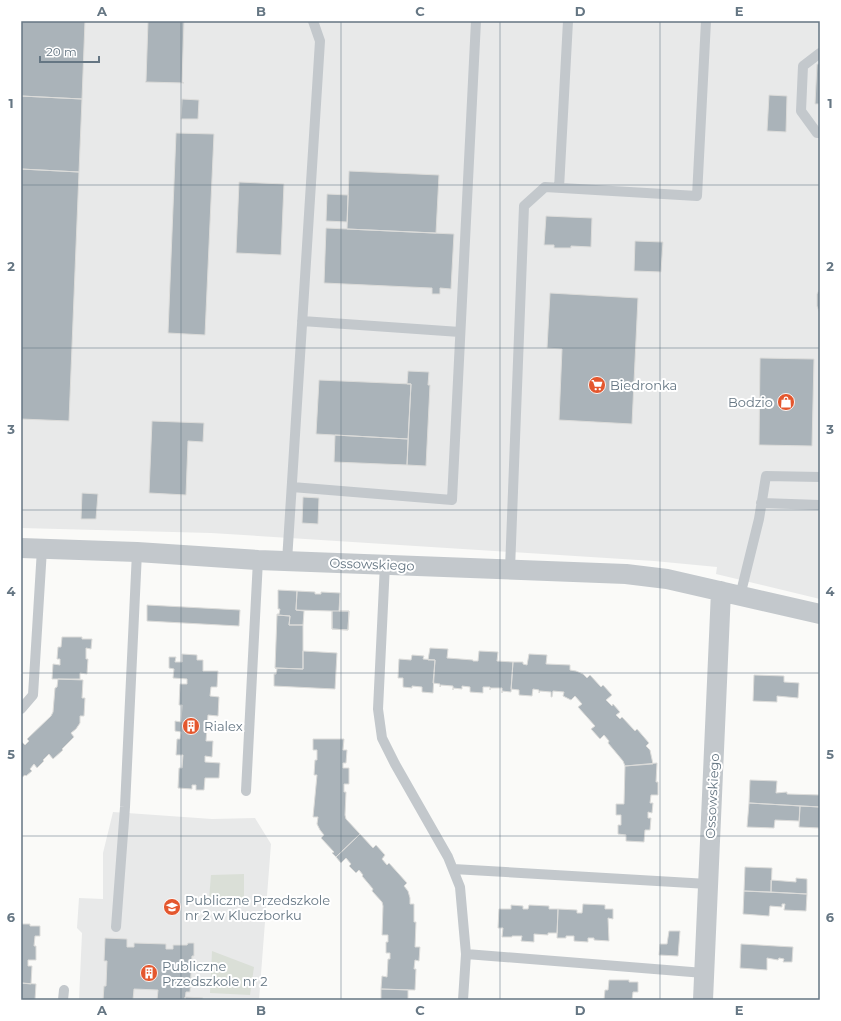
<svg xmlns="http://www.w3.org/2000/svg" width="841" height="1021" font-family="Montserrat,sans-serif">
<rect width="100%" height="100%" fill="#fafaf8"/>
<!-- built -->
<path fill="#e8e9e9" d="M21,21H820V599L716,574L717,567L654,561L211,533L21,528Z
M113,812L212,819L255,818L271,844L259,1000H79L82,933L77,928L79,898L103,899V853Z"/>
<!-- green -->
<path fill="#dadfd7" d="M244,874V903L209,899L211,875Z
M212,951L254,967L250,995L210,993Z"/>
<!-- building -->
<path fill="#aab3b9" stroke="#dcdcda" d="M21,21H85L82,99L21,96Z
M148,21H184L182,82L184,83L145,82L146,81Z
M817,64H820V104H815Z
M769,95L787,96L786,132L767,131Z
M21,96L82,99L79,172L21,169Z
M182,99L199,100L198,119H181Z
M176,133L214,134L205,335L168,333Z
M21,169L79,172L69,421L21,419Z
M349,171L439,175L436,233L347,229Z
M239,182L284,184L281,255L236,253Z
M327,194L348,195L347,222L326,221Z
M546,216L592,218L591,247L571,246V248H554V245H544Z
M326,228L454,234L451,289L440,288V294H432V288H431L324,283Z
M635,241L663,242L661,272L634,271Z
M820,288V314L817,306V294Z
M550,293L638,298L632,424L559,420L562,349L547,348Z
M760,358L814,359L812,446L759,445Z
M408,371L429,372L428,385H430L426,466L407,465L411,384H407Z
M319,380L411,384L408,439L316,434Z
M152,421L204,423L203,442L188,441L186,495L149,493Z
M335,435L408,439L407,465L334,462Z
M82,493L98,494L96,519H81Z
M303,497L319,498L318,524L302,523Z
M278,590L297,591L296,610L304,611L303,625H289L290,616L277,615V614H279L280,609H278Z
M297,591L315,592V594H321V592L340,593L339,611H349L348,630L332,629V611L296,610Z
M147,605L240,610L239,626L147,621Z
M332,611H349L348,630L332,629Z
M277,615L290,616L289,625H303V669L275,668Z
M62,637H82V639H92L91,649L86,648V659H88L87,674L80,673V679H52L53,664L60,665V659H57L58,647H61Z
M430,648L448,649L447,658L473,660V661H478L479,651L498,652L497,661L513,662L511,692L502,691V693V688H490V690V687H483V693L470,692V687L462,686V689L453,688V690V686L441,685L440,687V684L433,683L435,660H428Z
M303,651L337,653L335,689L274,686V674H276L277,669L275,668L303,669Z
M182,654L197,655V660H203V671H218L217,687H211L210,696L219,697L218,716L208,715L206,741H213L212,757L205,756V762L220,763L219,778H205L204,790H196V785H192V789L178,788L179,768H182L183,755H176L177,739H180L181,732L175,731V721L181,722L182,705H179L180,684H187V679L173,678L174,669L169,668V657H176L175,662H182Z
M529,654L547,655L546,664L570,665V670L576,671L583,674L587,678L590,675L601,687L603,685L612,695L606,700L612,706L613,704L620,712L616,715L620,719L622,717L635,731L637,729L649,743L646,746L650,750L653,764L625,766L623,761L608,743L609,741L604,735L600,739L591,729L595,726L578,707L582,704L575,696L571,700L563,696L564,692L553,691L552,697H551V692L540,691L539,693V690L533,689L532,696L519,695V690L511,689L513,662H523V664L527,665Z
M412,655L424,656L423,659L435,660L433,693L422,692V687L412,686V688L403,687V678H398L399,659L411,660Z
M754,675L784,676V682L799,683L798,698L777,696V702L753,701Z
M58,679L83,680L82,698H85L84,716H80V723L76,729L71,733L74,737L62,749L63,750L53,759L49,754L43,760L44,761L37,768L34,764L30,769L32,771L26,776L25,775L21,778V743L22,742L25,745L29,741L27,739L51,716L53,712L55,688L57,687Z
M313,739H344L343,750H347L346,763H343V768H349V784H344V792H346L345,815L346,819L360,834L336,857L332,853L334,852L321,838L324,835L320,830L317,824L318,817H313L317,775H314L315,760H317V750H313Z
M657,763L656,782H658V795H651L650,803H653L652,813L648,812V818H651L650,830H645L644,842L626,841V835L618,834V825H621V815H616V804H624L625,766Z
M750,780L777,781L776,793L787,792V794L820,795V807L749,803Z
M749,803L800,806L799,821L775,820L774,828L747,827Z
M800,806L820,807V828L799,827Z
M360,834L373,848L376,845L385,855L382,859L387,865L389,863L407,883L404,886L408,891L410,898V904H414V922H416L415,947H420L419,961L415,960L414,969H416L415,990L381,989L382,976L387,977L388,959H390V953H386V942H388V935H382L383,906L382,902L372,891L373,889L362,876L363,875L359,870L356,873L349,866L351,864L346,858L341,863L336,857Z
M745,867L772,868L771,892L744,891Z
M796,878L807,879V894L771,892V880L796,882Z
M744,891L807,894L806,911L784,910L785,904H782V907L770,906L769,916L743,914Z
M583,904L605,905V909H613V919L608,918L609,941L594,940V938H588V942L574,941V936H566V938H557L558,909L577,910V913H582Z
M511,905L523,906V909H528L529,905L549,906V909H558L557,933H548V935L534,934V942L521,941L522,936H512V937H502L503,928H498L499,909H511Z
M21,924H30V926H40V936H35L34,946H36V960H28V966H32L31,984L21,983Z
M669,931H680L678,956L659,955L660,944H667Z
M105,938L127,939V947H134V943L166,944V949H173V945H187L188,943H194V956H192L190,992H186L185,1000H157L158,990L134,989L133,1000H103L104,986H106L107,961H104Z
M741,944L793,947L792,962H783L784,959L779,958L778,960L767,958V970L740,968Z
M609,980H629V982H638V992H633L632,1000H604L605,990H608Z
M21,983L36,984L35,1000H21Z
M381,989L408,990V999H410V1000H374H381Z
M185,997L203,998V1000H185Z"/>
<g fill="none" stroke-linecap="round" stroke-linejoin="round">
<!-- service -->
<path stroke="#c3c8cc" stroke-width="10" d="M820,53L803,66L801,111L817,133H820
M559,188L568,21
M302,321L460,332
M292,487L452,500L476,21
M761,503L820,505
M287,561L320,41L313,21
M385,564L378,709L382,738L395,764L448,857L460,887L466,954L463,1000
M510,569L524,206L545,187L697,196L706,21
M740,596L759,519L766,476L820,477
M21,709L33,695L42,549
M246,791L258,560
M453,869L708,884
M116,927L125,807L137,552
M466,954L704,973
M63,1000L64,990"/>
<!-- minor -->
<path stroke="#c3c8cc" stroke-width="20" d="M21,548L137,552L258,560L626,574L667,579L820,614
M703,1000L721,591"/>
</g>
<!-- grid -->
<path fill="none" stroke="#657683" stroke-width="1" stroke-opacity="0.55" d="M181,21V1000M341,21V1000M500,21V1000M660,21V1000M21,185H820M21,348H820M21,510H820M21,673H820M21,836H820"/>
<!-- icons -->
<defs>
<g id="supermarket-disc" transform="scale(0.9)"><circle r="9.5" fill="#e4572e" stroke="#fff"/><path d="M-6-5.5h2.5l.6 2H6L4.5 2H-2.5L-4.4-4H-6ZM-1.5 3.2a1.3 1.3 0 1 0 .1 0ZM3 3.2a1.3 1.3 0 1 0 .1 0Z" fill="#fff"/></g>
<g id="shop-disc" transform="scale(0.9)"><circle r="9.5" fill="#e4572e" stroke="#fff"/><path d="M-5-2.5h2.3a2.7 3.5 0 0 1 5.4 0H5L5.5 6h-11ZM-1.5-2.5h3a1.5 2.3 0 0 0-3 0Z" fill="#fff"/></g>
<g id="building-disc" transform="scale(0.9)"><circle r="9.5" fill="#e4572e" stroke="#fff"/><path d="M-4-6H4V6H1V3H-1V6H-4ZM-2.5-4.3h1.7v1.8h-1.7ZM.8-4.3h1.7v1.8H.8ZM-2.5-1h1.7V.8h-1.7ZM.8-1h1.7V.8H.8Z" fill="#fff"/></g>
<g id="school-disc" transform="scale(0.9)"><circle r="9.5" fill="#e4572e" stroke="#fff"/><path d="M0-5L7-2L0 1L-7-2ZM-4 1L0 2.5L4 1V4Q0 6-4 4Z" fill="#fff"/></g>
</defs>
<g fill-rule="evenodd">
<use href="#supermarket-disc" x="597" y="385"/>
<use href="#shop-disc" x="786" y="402"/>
<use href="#building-disc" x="191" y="726"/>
<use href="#school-disc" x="172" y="907"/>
<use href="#building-disc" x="149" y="973"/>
</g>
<g text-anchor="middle" stroke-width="4" stroke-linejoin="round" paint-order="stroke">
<!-- poi labels -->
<g font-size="13" fill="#657683" stroke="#fff" text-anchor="start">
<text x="610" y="390">Biedronka</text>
<text x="773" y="407" text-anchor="end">Bodzio</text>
<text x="204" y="731">Rialex</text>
<text x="185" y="905">Publiczne Przedszkole<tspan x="185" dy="15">nr 2 w Kluczborku</tspan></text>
<text x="162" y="971">Publiczne<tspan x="162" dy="15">Przedszkole nr 2</tspan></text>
</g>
<!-- street labels -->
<g font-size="13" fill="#657683" stroke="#fff">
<text transform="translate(372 564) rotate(2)" y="5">Ossowskiego</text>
<text transform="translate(712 796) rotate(-87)" y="5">Ossowskiego</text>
</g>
</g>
<!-- border -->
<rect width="841" height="1021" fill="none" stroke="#ffffff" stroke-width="44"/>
<!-- scale -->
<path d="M40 56v6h59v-6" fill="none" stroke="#657683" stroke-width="2"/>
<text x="46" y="56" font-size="12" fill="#657683" stroke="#ffffff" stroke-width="3" paint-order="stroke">20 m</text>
<rect x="22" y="22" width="797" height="977" fill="none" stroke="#657683" stroke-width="1.5"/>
<g font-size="13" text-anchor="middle" font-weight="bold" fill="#657683">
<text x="102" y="16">A</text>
<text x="261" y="16">B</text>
<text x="420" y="16">C</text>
<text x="580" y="16">D</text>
<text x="739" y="16">E</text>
<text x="11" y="108">1</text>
<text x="830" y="108">1</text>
<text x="11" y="271">2</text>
<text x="830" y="271">2</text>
<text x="11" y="434">3</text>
<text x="830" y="434">3</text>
<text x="11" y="596">4</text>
<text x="830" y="596">4</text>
<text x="11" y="759">5</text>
<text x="830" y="759">5</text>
<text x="11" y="922">6</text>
<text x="830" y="922">6</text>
<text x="102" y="1015">A</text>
<text x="261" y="1015">B</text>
<text x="420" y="1015">C</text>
<text x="580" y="1015">D</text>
<text x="739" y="1015">E</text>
</g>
</svg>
